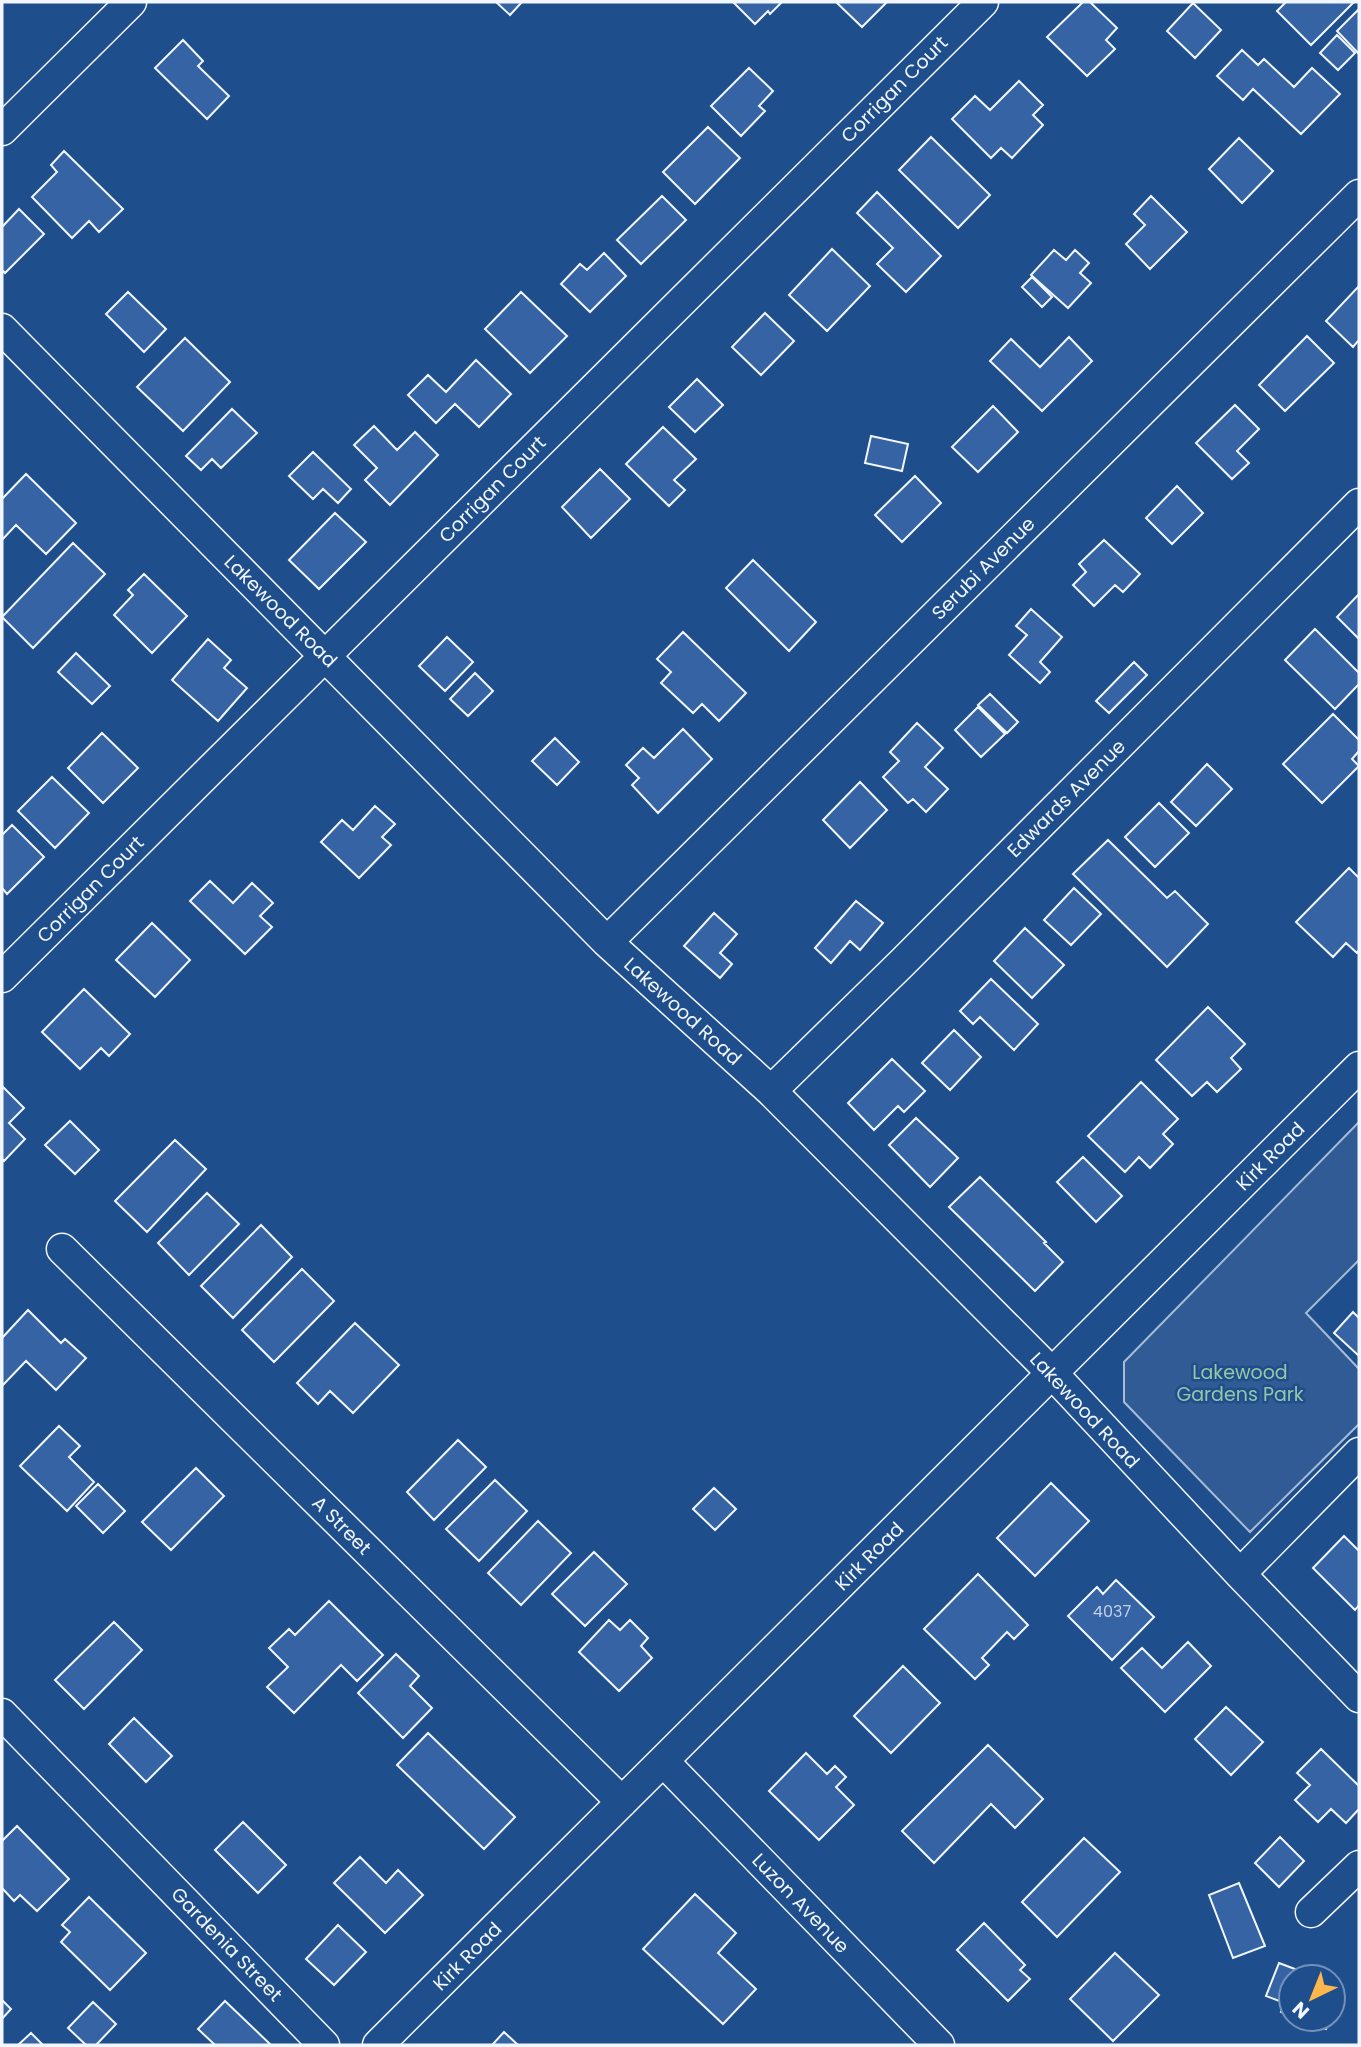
<svg xmlns="http://www.w3.org/2000/svg" width="1361" height="2047" font-family="Poppins,sans-serif">
<rect width="100%" height="100%" fill="#1f4e8c"/>
<!-- built -->
<path fill="#305b95" stroke="#a8bbd7" stroke-width="2" d="M1359,1122V1260L1306,1313L1359,1369V1424L1250,1532L1124,1402V1362Z"/>
<!-- building -->
<path fill="#3563a3" stroke="#f2f6ff" stroke-width="2" d="M496,2H522L510,15Z
M733,2H782L770,14L768,11L755,24Z
M836,2H887L862,27Z
M1083,2H1090L1117,28L1106,40L1115,49L1087,76L1047,37Z
M1286,2H1354L1311,45L1277,11Z
M1193,3L1221,30L1195,58L1167,31Z
M1359,9V54L1337,31Z
M1337,35L1355,53L1338,70L1320,53Z
M183,40L203,61L198,66L229,96L207,119L155,68Z
M1242,50L1258,65L1264,59L1294,87L1312,68L1340,94L1301,134L1253,89L1243,100L1217,76Z
M749,68L773,91L759,106L765,111L741,136L711,106Z
M1019,81L1043,105L1033,115L1043,125L1012,158L1001,148L991,158L952,119L975,96L990,110Z
M708,127L740,158L695,204L663,172Z
M931,137L990,195L958,228L899,170Z
M1239,138L1273,171L1242,203L1209,169Z
M64,151L123,209L99,232L89,221L72,238L32,197L57,172L51,165Z
M877,192L941,256L906,292L877,264L893,248L857,213Z
M662,196L686,220L641,264L617,240Z
M1151,196L1187,232L1150,269L1126,244L1145,225L1134,214Z
M19,209L44,234L5,273L2,270V227Z
M832,249L870,286L827,331L789,295Z
M1054,250L1066,260L1075,250L1089,263L1080,273L1091,283L1068,308L1031,275Z
M604,253L626,276L590,312L561,284L580,264L587,270Z
M1032,277L1052,297L1042,307L1022,287Z
M1359,286V340L1353,347L1326,321Z
M128,292L166,329L144,352L106,314Z
M521,292L567,336L530,373L485,329Z
M765,313L794,341L761,375L732,347Z
M1307,336L1334,363L1285,411L1259,385Z
M1069,337L1092,361L1042,411L990,361L1011,339L1040,367Z
M185,338L230,382L183,431L137,387Z
M476,360L511,394L479,427L455,404L436,423L408,395L428,375L446,392Z
M697,379L723,405L695,432L669,407Z
M1235,405L1259,429L1237,451L1249,463L1232,479L1196,443Z
M993,406L1018,432L978,472L952,447Z
M232,409L257,433L221,468L212,459L201,470L186,456Z
M374,426L397,450L415,432L438,455L390,505L365,480L377,468L354,445Z
M663,427L696,459L674,480L685,490L669,506L626,464Z
M871,436L908,444L902,471L865,463Z
M313,452L351,489L338,503L323,489L313,499L289,476Z
M600,469L630,499L591,538L562,507Z
M26,474L76,523L46,554L16,525L2,540V499Z
M915,476L941,503L902,542L875,515Z
M1177,486L1203,513L1172,544L1146,518Z
M335,513L366,542L319,589L289,560Z
M1104,540L1140,574L1123,592L1115,585L1094,606L1073,585L1086,572L1079,564Z
M73,543L105,574L33,648L2,617Z
M753,560L816,622L789,651L726,588Z
M144,574L187,616L152,653L114,615L133,595L128,590Z
M1359,594V639L1337,617Z
M1031,609L1062,637L1040,662L1050,672L1040,683L1009,655L1027,635L1016,626Z
M1315,629L1359,673V684L1335,709L1285,660Z
M683,632L746,693L719,721L702,704L693,713L661,683L671,672L657,659Z
M447,637L473,662L445,691L419,666Z
M208,639L231,660L224,668L247,688L218,721L172,680Z
M76,653L110,686L92,704L58,672Z
M1134,662L1147,675L1109,713L1096,701Z
M475,673L493,691L468,716L450,699Z
M990,694L1018,722L1007,733L978,705Z
M978,707L1005,734L981,757L955,730Z
M1333,714L1359,740V751L1352,759L1359,766L1322,803L1283,764Z
M917,723L943,748L925,767L948,789L926,812L913,799L908,803L883,777L899,761L890,752Z
M683,729L712,759L658,813L632,785L639,778L626,765L643,748L654,758Z
M102,733L138,768L103,803L68,768Z
M555,738L579,762L557,785L532,761Z
M1207,764L1232,789L1196,826L1171,802Z
M52,777L89,813L55,848L18,811Z
M860,782L887,810L850,848L823,820Z
M1159,803L1189,833L1155,867L1125,837Z
M375,806L395,824L382,837L391,845L359,878L321,842L342,820L353,830Z
M12,825L44,857L7,894L2,888V835Z
M1108,840L1167,898L1175,891L1208,924L1167,967L1073,874Z
M1349,868L1359,878V950L1357,953L1346,943L1333,957L1296,922Z
M210,881L233,903L252,883L273,903L260,916L272,927L245,954L190,901Z
M1074,888L1101,914L1071,945L1044,920Z
M856,901L883,923L860,950L850,941L831,963L815,948Z
M714,913L737,934L720,953L732,964L720,978L684,946Z
M152,923L190,960L155,997L116,960Z
M1025,928L1064,965L1032,998L994,961Z
M991,979L1038,1024L1014,1050L980,1017L973,1024L960,1011Z
M84,989L130,1034L109,1056L101,1048L80,1069L42,1032Z
M1208,1007L1245,1044L1231,1058L1241,1069L1217,1092L1207,1082L1192,1096L1156,1060Z
M954,1030L981,1057L950,1090L922,1063Z
M892,1059L925,1091L904,1112L898,1106L874,1130L848,1103Z
M1141,1082L1178,1119L1163,1134L1173,1144L1150,1168L1139,1157L1125,1172L1088,1136Z
M2,1086L24,1108L9,1123L25,1139L4,1161L2,1159Z
M916,1118L958,1158L930,1187L889,1145Z
M70,1121L99,1150L75,1174L45,1145Z
M175,1140L206,1169L147,1232L115,1201Z
M1083,1157L1122,1196L1096,1222L1057,1182Z
M980,1177L1046,1242L1044,1243L1063,1262L1035,1291L949,1207Z
M207,1193L239,1224L189,1275L158,1243Z
M261,1225L292,1257L233,1318L201,1286Z
M302,1269L334,1301L274,1362L242,1330Z
M28,1310L61,1343L65,1339L86,1358L56,1390L26,1361L2,1386V1338Z
M1353,1312L1359,1318V1356L1334,1333Z
M355,1323L399,1365L353,1413L330,1391L318,1404L297,1383Z
M59,1426L80,1446L69,1457L94,1482L67,1511L20,1466Z
M458,1440L486,1467L434,1520L407,1492Z
M196,1468L224,1496L171,1550L142,1522Z
M495,1480L527,1511L479,1561L446,1529Z
M1051,1483L1089,1521L1035,1576L997,1538Z
M98,1484L125,1511L103,1533L76,1506Z
M714,1488L736,1509L715,1530L693,1509Z
M538,1521L571,1553L521,1605L488,1573Z
M1344,1536L1359,1551V1605L1355,1610L1313,1568Z
M594,1552L627,1584L585,1626L552,1594Z
M978,1574L1028,1625L1014,1639L1007,1632L982,1658L989,1665L975,1679L924,1629Z
M1116,1580L1154,1617L1112,1660L1068,1616L1097,1587L1103,1594Z
M329,1601L383,1655L357,1681L341,1665L294,1713L267,1687L288,1667L269,1648L289,1629L295,1635Z
M609,1620L620,1630L630,1620L648,1638L641,1646L652,1658L619,1691L579,1652Z
M114,1622L142,1650L84,1709L55,1680Z
M1188,1642L1211,1666L1165,1712L1121,1668L1142,1648L1162,1668Z
M396,1654L419,1676L410,1686L432,1708L403,1738L358,1693Z
M903,1666L940,1703L891,1753L854,1716Z
M1226,1707L1263,1742L1231,1775L1195,1739Z
M134,1718L172,1756L146,1782L109,1744Z
M428,1733L515,1817L484,1849L397,1765Z
M988,1745L1043,1799L1015,1828L991,1804L934,1863L902,1831Z
M1321,1749L1359,1786V1809L1346,1823L1331,1809L1318,1822L1295,1800L1310,1785L1297,1773Z
M806,1753L827,1774L835,1766L846,1777L836,1787L854,1805L819,1840L769,1791Z
M243,1822L286,1865L258,1893L215,1850Z
M17,1826L69,1879L37,1911L20,1895L14,1901L2,1888V1841Z
M1280,1837L1304,1861L1279,1887L1255,1863Z
M1084,1838L1120,1872L1057,1937L1022,1902Z
M360,1857L386,1883L398,1870L423,1895L385,1933L334,1883Z
M1239,1883L1265,1946L1233,1958L1209,1895Z
M695,1894L736,1933L718,1953L756,1989L723,2024L643,1949Z
M89,1897L146,1953L110,1990L61,1942L70,1932L62,1925Z
M984,1923L1025,1965L1020,1970L1030,1979L1008,2001L957,1950Z
M338,1925L366,1952L334,1985L306,1959Z
M1115,1953L1159,1995L1113,2041L1070,1999Z
M1279,1963L1316,1977H1291V2016L1281,2012L1285,2003L1266,1996Z
M1333,1984L1342,1987L1333,2011Z
M2,2000L11,2009L2,2019Z
M225,2001L271,2045H213L214,2044L198,2029Z
M93,2002L116,2024L96,2045H86L68,2028Z
M1300,2019H1330L1326,2029Z
M504,2032L518,2045H492Z
M31,2033L43,2045H18Z"/>
<g fill="none" stroke-linecap="round" stroke-linejoin="round">
<!-- minor casing -->
<g stroke="#f2f6ff" stroke-width="33">
<path id="minor" d="M2,130L131,2
M2,329L607,942L771,1091L1052,1373L1240,1574L1359,1697
M607,942L1359,195
M2,977L983,2
M771,1091L903,962L1359,504
M62,1249L622,1802
M1240,1574L1359,1453
M2,1714L324,2045
M663,1761L939,2045
M1311,1912L1359,1866
M378,2045L1359,1067"/>
</g>
<!-- minor -->
<use href="#minor" stroke="#1f4e8c" stroke-width="30"/>
</g>
<g text-anchor="middle" stroke-width="5" stroke-linejoin="round" paint-order="stroke">
<!-- number labels -->
<g font-size="16" fill="#c3d1e8">
<text x="1112" y="1617">4037</text>
</g>
<!-- street labels -->
<g font-size="19" fill="#f2f6ff" stroke="#1f4e8c">
<text transform="translate(894 89) rotate(-45)" y="7">Corrigan Court</text>
<text transform="translate(492 489) rotate(-45)" y="7">Corrigan Court</text>
<text transform="translate(983 568) rotate(-45)" y="7">Serubi Avenue</text>
<text transform="translate(281 611) rotate(45)" y="7">Lakewood Road</text>
<text transform="translate(1066 798) rotate(-45)" y="7">Edwards Avenue</text>
<text transform="translate(90 889) rotate(-45)" y="7">Corrigan Court</text>
<text transform="translate(683 1011) rotate(42)" y="7">Lakewood Road</text>
<text transform="translate(1270 1156) rotate(-45)" y="7">Kirk Road</text>
<text transform="translate(1085 1410) rotate(47)" y="7">Lakewood Road</text>
<text transform="translate(342 1525) rotate(45)" y="7">A Street</text>
<text transform="translate(869 1556) rotate(-45)" y="7">Kirk Road</text>
<text transform="translate(801 1903) rotate(46)" y="7">Luzon Avenue</text>
<text transform="translate(227 1944) rotate(46)" y="7">Gardenia Street</text>
<text transform="translate(467 1956) rotate(-45)" y="7">Kirk Road</text>
</g>
<!-- park labels -->
<g font-size="19" fill="#97c8a6" stroke="#1f4e8c">
<text x="1240" y="1379">Lakewood<tspan x="1240" dy="22">Gardens Park</tspan></text>
</g>
</g>
<!-- border -->
<rect width="1361" height="2047" fill="none" stroke="#f2f6ff" stroke-width="7"/>
<!-- north arrow -->
<g transform="translate(1312 1998) rotate(223)"><circle r="33" fill="#1f4e8c" stroke="#7391ba" stroke-width="2"/>
<path d="M0-5L12 26L0 18L-12 26Z" fill="#ffb74d"/>
<text y="-10" font-size="19" font-weight="bold" text-anchor="middle" fill="#f2f6ff">N</text>
</g>
</svg>
